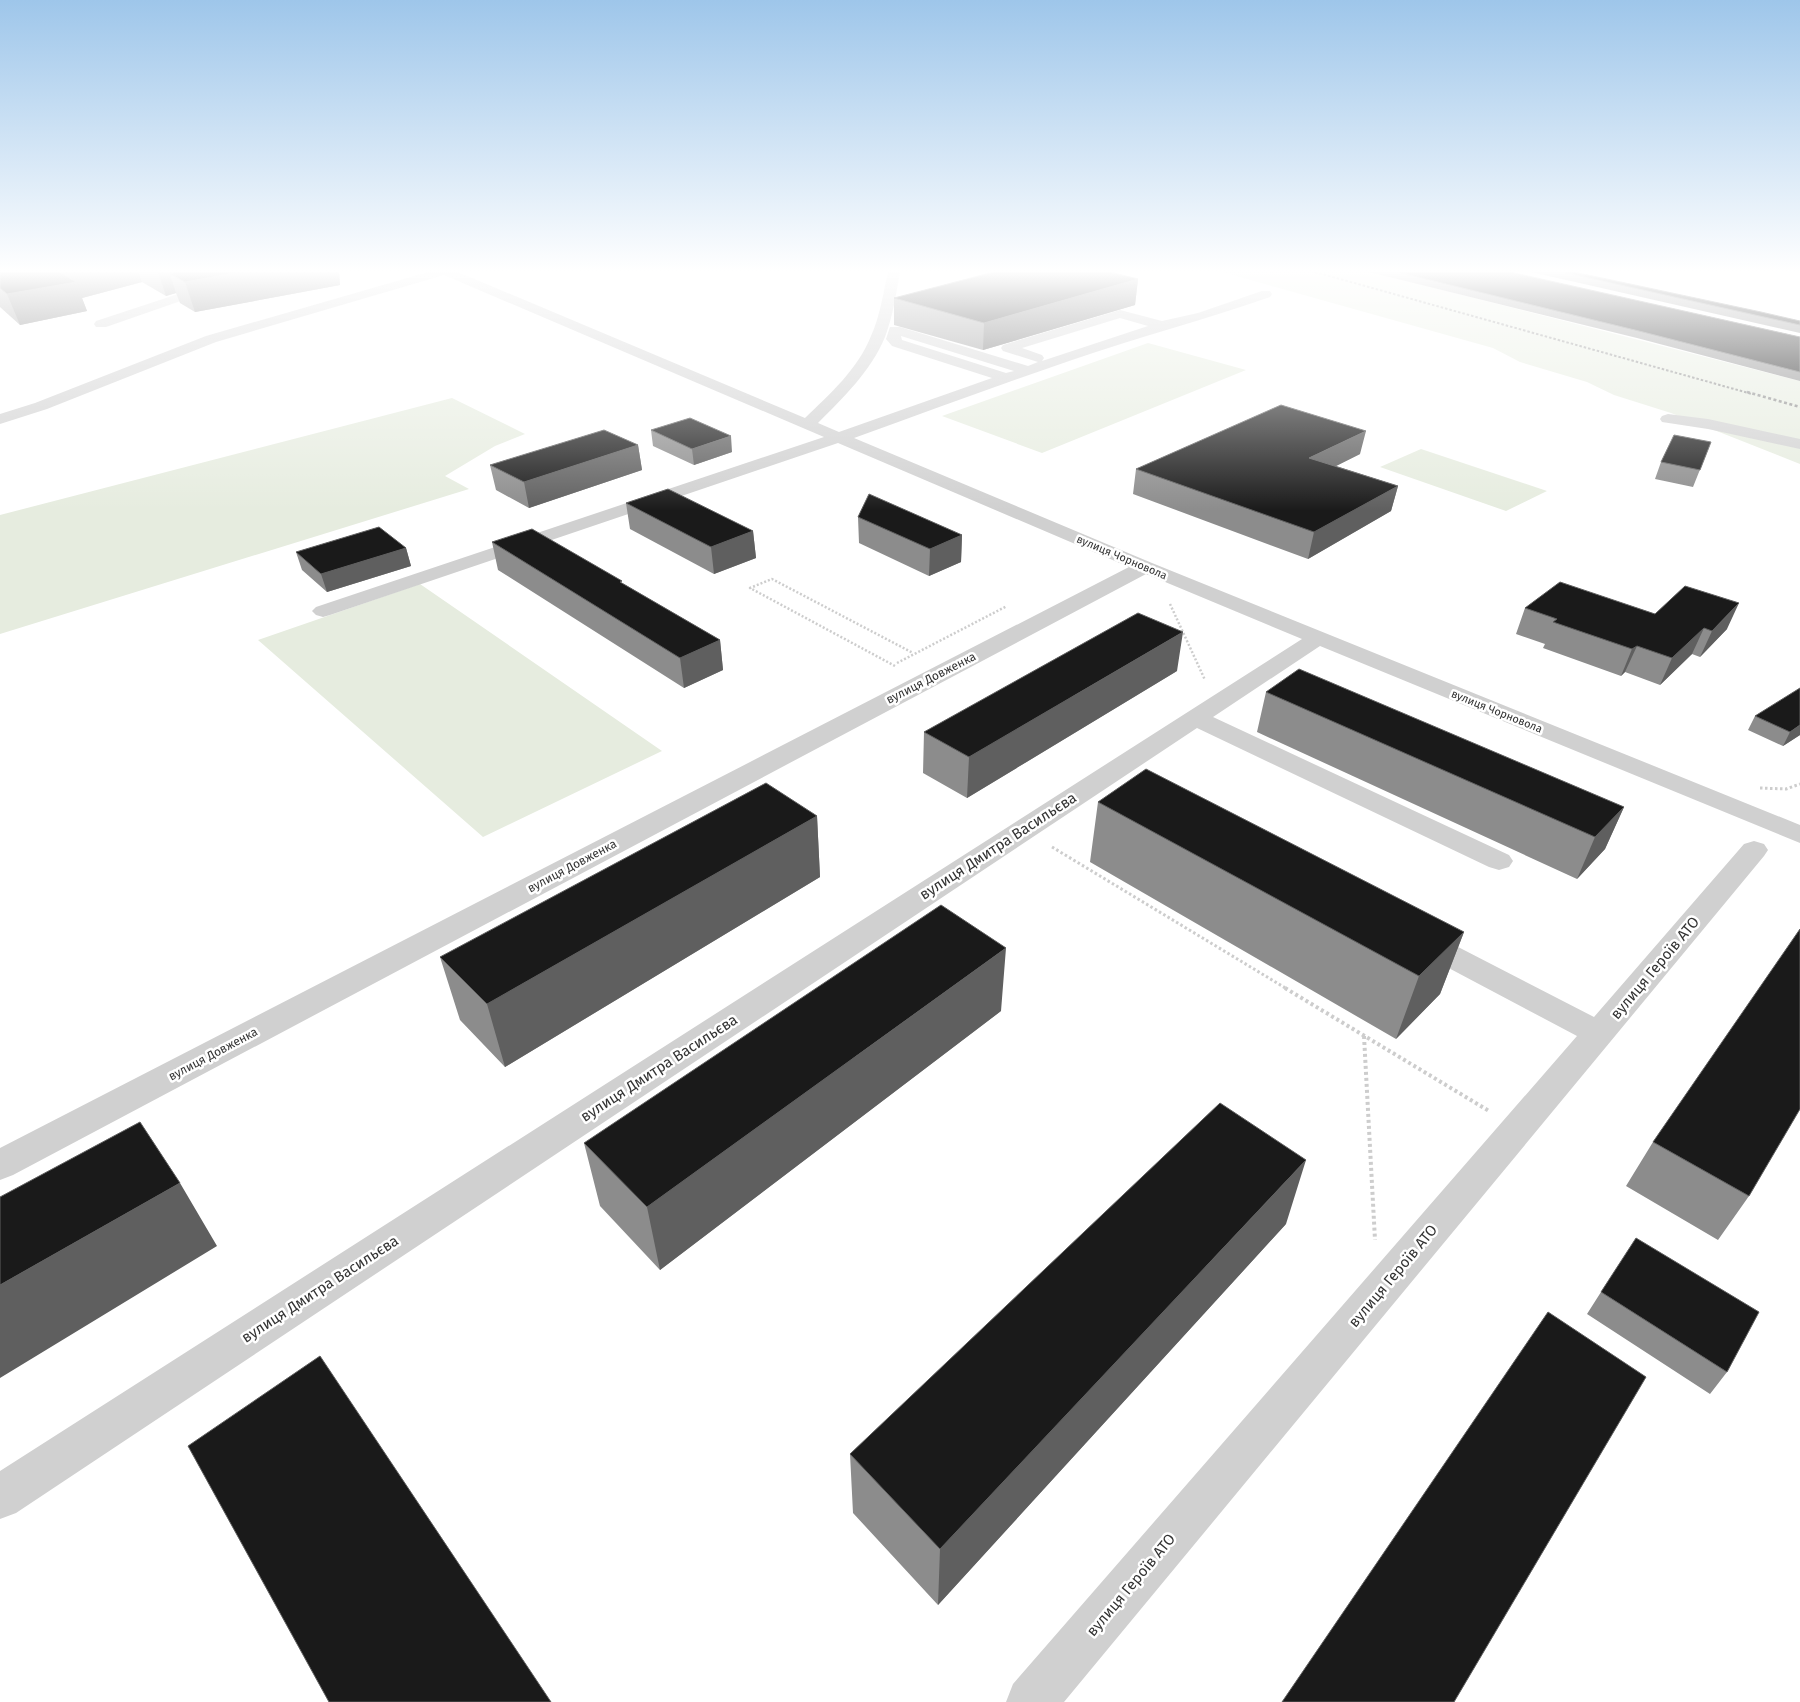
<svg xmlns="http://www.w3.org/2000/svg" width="1800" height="1702" font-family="'Fira Sans',sans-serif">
<rect width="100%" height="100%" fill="#fff"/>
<!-- green -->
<path fill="#e6ecdf" d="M1222,272H1372L1800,381V464L1671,413L1614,395L1587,382L1520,362L1493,348Z
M1148,343L1246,370L1042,453L942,416Z
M452,398L525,434L495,446L445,476L469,489L0,634V515Z
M1421,449L1547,491L1506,511L1380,467Z
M420,584L662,751L483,837L258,640Z"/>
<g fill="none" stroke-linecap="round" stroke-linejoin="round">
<!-- path-far2 -->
<path stroke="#cdcdcd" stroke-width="2.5" stroke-dasharray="2 2" stroke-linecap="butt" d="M1170,604L1205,680
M897,663L1007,606
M895,666L750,588L772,579L913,653"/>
<!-- path-far1 -->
<path stroke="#cdcdcd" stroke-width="3" stroke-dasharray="2.5 2.5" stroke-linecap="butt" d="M1760,788L1786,789L1800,784
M1052,847L1287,989"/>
<!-- path -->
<path stroke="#cdcdcd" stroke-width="4" stroke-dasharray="3 3" stroke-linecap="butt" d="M1285,988L1489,1111
M1364,1036L1375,1240"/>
<!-- minor -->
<path fill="#d0d0d0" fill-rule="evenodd" d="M245,272H264L106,327H96L94,324L96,321Z
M428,272H458L805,418C830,394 858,369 871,336C880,316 883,294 888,272H900C896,294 893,316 885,337C871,371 843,398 818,423L839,432L992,378L892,346L886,339L890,327H900L1028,366L1038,362L1003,351L1001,348L1003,345L1120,310L1162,321L1198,313L1262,291H1270L1272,294L1270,297C1205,320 1138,337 1072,360C999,385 926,412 854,438L1152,563L1800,825V843L1320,646L1213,717L1509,855L1513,861L1509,867L1499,870L1489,867L1197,728L16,1513L0,1519V1471L1302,639L1146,574L13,1175L0,1180V1148L1129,567L838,443L330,615L323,617L316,615L312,611L316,607L824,437L444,275L216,342L47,409L0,424V414L35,403L206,336ZM1120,318L1148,326L1042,361L1044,358L1042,355L1022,348ZM901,336L1014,371L1006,373L902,340Z
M1668,414L1708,419L1800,439V449L1708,429L1662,422L1660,419L1662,416Z
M1754,841L1764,844L1768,850L1764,856L1064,1702H1006L1013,1684L1577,1036L1409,947L1405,940L1409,933L1420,930L1431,933L1594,1017L1744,844Z"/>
<!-- rail-far1 -->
<path stroke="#888" stroke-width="2" stroke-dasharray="2.5 2" stroke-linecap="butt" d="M1315,272L1752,394"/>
<!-- rail -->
<path stroke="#888" stroke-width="2.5" stroke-dasharray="3 2.5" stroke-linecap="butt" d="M1747,392L1800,407"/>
</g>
<!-- wall -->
<path fill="#8c8c8c" d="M0,272H339L340,285L195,312L180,303L176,293L166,296L142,282L82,298L87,311L20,325L0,307Z
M1369,272H1510L1800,337V381L1637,338Z
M1531,272H1574L1800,321V333Z
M1138,279L1135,305L983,350L894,325V298Z
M651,430L732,452L694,465L653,446Z
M1711,442L1693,487L1655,479L1661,462Z
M638,445L642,470L529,508L496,490L490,465Z
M1360,454L1336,466L1398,486L1391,511L1308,559L1133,494L1136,469Z
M626,503L753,531L756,558L714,574L630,529Z
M858,517L962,535L961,562L929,576L859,543Z
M492,542L622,583L720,640L723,670L684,688L498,570Z
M406,548L411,566L327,592L302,570L296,552Z
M1525,608L1655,614L1727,629L1700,657L1692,654L1660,685L1625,672L1621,676L1543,648L1545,644L1516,634Z
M1177,671L967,798L923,773L924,732Z
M1266,692L1624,807L1605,849L1577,879L1257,732Z
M1755,716L1800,735L1783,746L1748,730Z
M1098,802L1464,932L1440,994L1396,1039L1090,862Z
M817,816L820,877L505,1067L460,1020L440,957Z
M1001,1011L660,1270L600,1206L584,1143Z
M1653,1142L1749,1196L1718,1240L1626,1186Z
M1286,1224L938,1605L853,1513L850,1454Z
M1601,1292L1727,1372L1710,1394L1587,1314Z"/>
<!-- shaded-wall -->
<path fill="#5f5f5f" d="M0,272H138L142,282L82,298L87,311L20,325L7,294Z
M158,272H180L170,274L176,293L166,296Z
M240,272H339L340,285L195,312L185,282Z
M1138,279L1135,305L983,350L984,323Z
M1366,431L1360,454L1304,482L1309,458Z
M731,436L732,452L694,465L692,449Z
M638,445L642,470L529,508L524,482Z
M1398,486L1391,511L1308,559L1314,532Z
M753,531L756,558L714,574L711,547Z
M962,535L961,562L929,576L930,549Z
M406,548L411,566L327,592L321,574Z
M1739,603L1727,629L1700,657L1712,631Z
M1704,628L1692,654L1660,685L1672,658Z
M1183,632L1177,671L967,798L969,757Z
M720,640L723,670L684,688L680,658Z
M1637,646L1625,672L1621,676L1632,649Z
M1800,725V735L1783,746L1790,732Z
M1624,807L1605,849L1577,879L1595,837Z
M817,816L820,877L505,1067L487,1004Z
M1464,932L1440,994L1396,1039L1419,976Z
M1006,948L1001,1011L660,1270L647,1207Z
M1306,1160L1286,1224L938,1605L940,1549Z
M180,1183L217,1246L0,1378V1285Z"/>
<!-- building -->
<path fill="#1a1a1a" stroke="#5f5f5f" d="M0,272H60L76,282L7,294L0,288Z
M174,272H240L185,282L170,274Z
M994,272H1110L1138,279L984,323L894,298Z
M1397,272H1510L1800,337V372L1639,331Z
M1562,272H1574L1761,312L1800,321V325Z
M1281,405L1366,431L1309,458L1398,486L1314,532L1136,469Z
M690,418L731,436L692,449L651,430Z
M604,430L638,445L524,482L490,465Z
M1674,435L1711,442L1700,470L1661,462Z
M668,489L753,531L711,547L626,503Z
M869,494L962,535L930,549L858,517Z
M379,527L406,548L321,574L296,552Z
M532,529L622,581L620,582L720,640L680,658L492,542Z
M1560,582L1655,614L1685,586L1739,603L1712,631L1704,628L1672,658L1637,646L1632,649L1553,622L1557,619L1525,608Z
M1138,613L1183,632L969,757L924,732Z
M1299,669L1624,807L1595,837L1266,692Z
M1800,688V725L1790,732L1755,716Z
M1146,769L1464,932L1419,976L1098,802Z
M766,783L817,816L487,1004L440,957Z
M941,905L1006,948L647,1207L584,1143Z
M1800,929V1109L1749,1196L1653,1142Z
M1220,1103L1306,1160L940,1549L850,1454Z
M140,1122L180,1183L0,1285V1197Z
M1636,1238L1759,1312L1727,1372L1601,1292Z
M1548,1312L1646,1377L1454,1702H1282Z
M320,1356L551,1702H329L188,1446Z"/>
<!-- sky -->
<linearGradient id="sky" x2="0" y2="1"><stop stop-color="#9ec6ea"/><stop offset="0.53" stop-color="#fff"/><stop offset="1" stop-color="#fff" stop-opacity="0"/></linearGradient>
<rect width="1800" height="511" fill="url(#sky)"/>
<g text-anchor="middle" stroke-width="5" stroke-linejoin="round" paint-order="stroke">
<!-- far-street labels -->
<g font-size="11" fill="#333" stroke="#fff">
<text transform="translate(1122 557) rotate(23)" y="4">вулиця Чорновола</text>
<text transform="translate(1497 711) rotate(22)" y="4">вулиця Чорновола</text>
</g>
<!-- street labels -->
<g font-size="12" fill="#333" stroke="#fff">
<text transform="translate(931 678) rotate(-27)" y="4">вулиця Довженка</text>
<text transform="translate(572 866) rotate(-28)" y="4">вулиця Довженка</text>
<text transform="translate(213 1054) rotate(-28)" y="4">вулиця Довженка</text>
</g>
<!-- near-street labels -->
<g font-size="15" fill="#333" stroke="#fff">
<text transform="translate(998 846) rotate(-33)" y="5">вулиця Дмитра Васильєва</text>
<text transform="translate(1655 968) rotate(-50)" y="5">вулиця Героїв АТО</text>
<text transform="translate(659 1068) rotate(-33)" y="5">вулиця Дмитра Васильєва</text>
<text transform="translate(1393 1276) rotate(-50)" y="5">вулиця Героїв АТО</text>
<text transform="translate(320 1289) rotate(-33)" y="5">вулиця Дмитра Васильєва</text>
<text transform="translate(1131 1585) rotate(-50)" y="5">вулиця Героїв АТО</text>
</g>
</g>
</svg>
